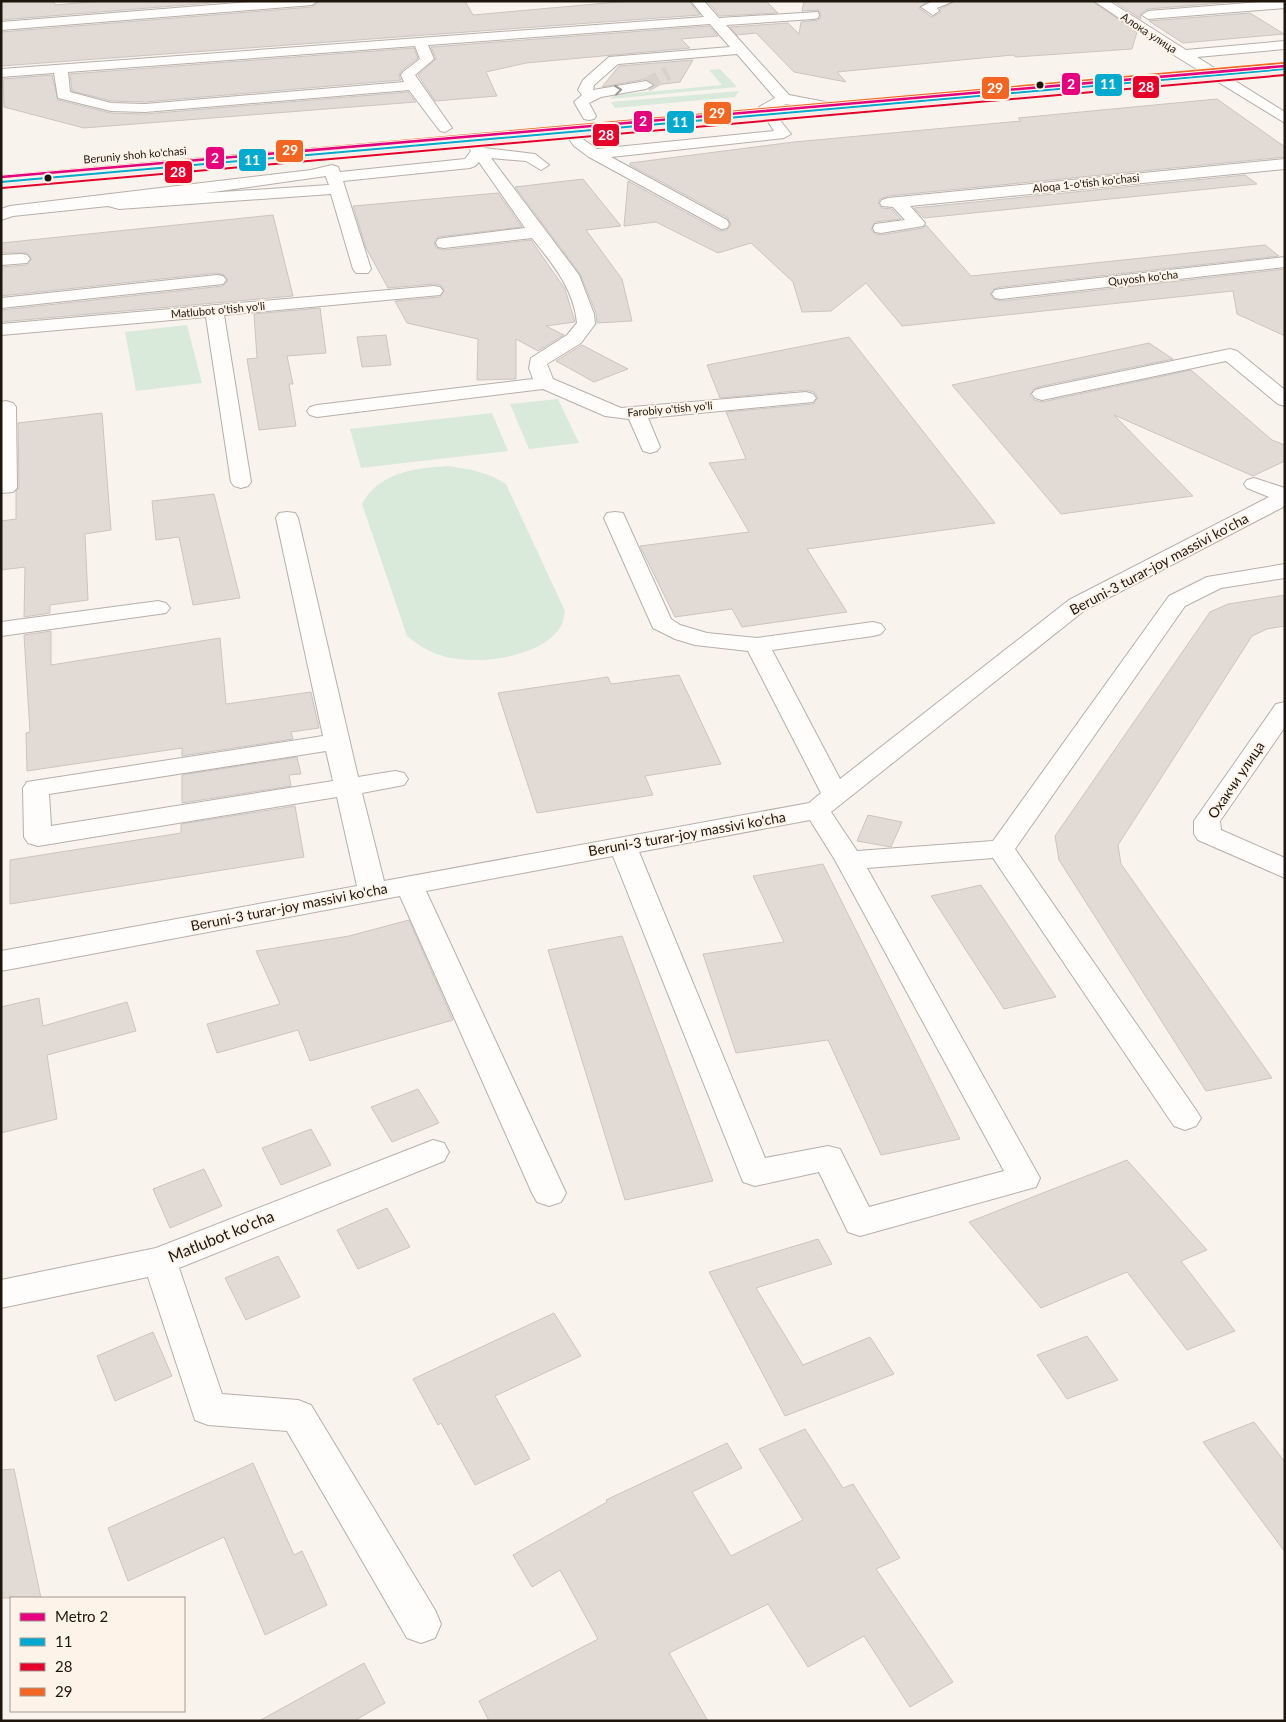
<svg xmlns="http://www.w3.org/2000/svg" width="1286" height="1722" font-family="Lato,sans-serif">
<rect width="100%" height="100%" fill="#f9f3ee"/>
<!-- green -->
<path fill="#d9eada" d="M720,69L737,87L610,99L614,95L722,85L709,70Z
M739,91L735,97L615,108L611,102Z
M187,325L202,383L136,391L125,332Z
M558,399L579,443L529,449L510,404Z
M492,413L508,451L361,468L350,429Z
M448,466C470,469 487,472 506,484L565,611C564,616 563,622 561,626C543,658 475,666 443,656C429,652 418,645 407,636L362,504C379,472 415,468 448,466Z"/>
<!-- building -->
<path fill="#e2dad4" stroke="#ccc5bf" d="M1,1H54L55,5L102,1H235L1,20Z
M320,1H465L473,15L629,1H689L700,15L1,66V32L312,7Z
M707,1H766L778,13L720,16Z
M804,1H928L919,8L932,17L940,13V9L956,1H1092L1137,32L1132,49L1016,57L1013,55L837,72L846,82L794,72L756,33L737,35L730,27L788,23L799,34L801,22L818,20L821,16L818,10L802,11Z
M1113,1H1232L1234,2L1148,9L1140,14L1141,19Z
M1250,13L1284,34L1183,43L1149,21Z
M709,26L718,36L681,39L690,48L526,63L486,72L497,96L435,101L418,75L436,59L431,47Z
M414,48L418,58L401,71L399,76L401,80L145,102L111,101L72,91L70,74Z
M693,60L680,82L655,85L646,79L602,87L619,66Z
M52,75L58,100L111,113L145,114L408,92L416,102L84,128L4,107L3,79Z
M1217,99L1285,147V157L888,196L880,199L878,204L882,208L892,209L901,219L875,222L871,229L875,234L881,235L923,228L926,225L971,276L1265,245L1279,256L1001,287L994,289L990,294L994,299L1001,301L1285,269V336L1237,314L1233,291L902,326L866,283L831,311L802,312L793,282L751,243L718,253L656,222L624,226L628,181L720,231L727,230L731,225L728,218L630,165V163L794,142L1021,121L1018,118Z
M1245,175L1257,184L924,218L914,208Z
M583,179L621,226L586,230L622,279L632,321L597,323L596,313L580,274L515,187Z
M498,193L522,227L438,237L434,242L436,248L444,250L531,240L565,289L575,322L546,326L564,335L538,351L516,339V379L477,380L478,339L407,323L395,301L440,297L444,290L440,285L434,284L388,288L366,248L353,206Z
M273,215L293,296L1,322V310L223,286L228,280L224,275L217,273L1,296V267L27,265L32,259L27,253H1V243Z
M320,308L326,353L287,356L293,384H289L296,426L259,430L247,359L257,358L254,314Z
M386,335L391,365L362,367L357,337Z
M849,337L995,523L807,549L847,612L742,627L732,609L675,617L640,546L749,532L709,463L746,459L726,412L813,404L818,398L814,392L806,390L720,398L707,365Z
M1149,343L1173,359L1042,386L1034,389L1030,395L1034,400L1042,402L1191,370L1272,440L1285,445V461L1253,476L1114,415L1193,496L1061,514L952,385Z
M582,345L628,369L594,382L556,361Z
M102,413L111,530L85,534L88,600L50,605V613L24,617L25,567L1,570V521L16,519V491L19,488L18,423Z
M214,494L240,598L193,605L179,537L156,540L152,501Z
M1285,595V626L1267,629L1252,636L1118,845L1121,864L1272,1078L1206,1091L1059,860L1055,836L1210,612L1228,604Z
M51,631V665L220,638L226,704L311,692L319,728L291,732L293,739L182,756V748L27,771L26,733L30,732L24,635Z
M679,675L721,764L645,776L653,795L537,813L498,693L608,677L611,684Z
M297,757L301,774L289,775L291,786L182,803V775Z
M295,806L304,857L10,904V860L181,833V824Z
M868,815L902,822L891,847L857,841Z
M823,864L960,1139L881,1155L828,1040L736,1053L703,954L784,942L753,876Z
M981,885L1056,997L1004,1009L931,896Z
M409,920L453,1020L310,1061L298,1030L217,1053L207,1024L280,1004L256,951L349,936Z
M622,936L713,1181L625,1200L548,950Z
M39,998L43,1026L127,1002L136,1031L47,1055L57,1119L1,1133V1007Z
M418,1089L439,1123L392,1142L371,1107Z
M311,1129L331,1165L281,1185L262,1148Z
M1127,1160L1207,1250L1181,1261L1235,1331L1187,1350L1127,1272L1041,1308L969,1222Z
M204,1169L222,1206L170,1228L153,1189Z
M387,1208L410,1247L358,1269L337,1230Z
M818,1239L832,1264L756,1288L803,1365L870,1337L894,1374L785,1416L709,1272Z
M278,1256L300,1297L246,1320L225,1278Z
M554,1313L581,1356L495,1396L530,1459L475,1485L441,1423L438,1425L413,1379Z
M153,1332L172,1376L115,1401L97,1356Z
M1087,1336L1118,1380L1067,1399L1037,1355Z
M1254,1422L1285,1462V1552L1203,1442Z
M805,1429L843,1488L853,1484L900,1558L876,1569L953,1682L910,1707L864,1636L808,1667L768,1604L669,1653L708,1721H489L479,1701L598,1639L560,1570L532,1587L513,1555L607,1502L606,1500L727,1443L742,1468L692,1492L731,1556L803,1520L759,1449Z
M253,1463L294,1555L302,1551L327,1605L265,1635L224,1537L128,1581L108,1528Z
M14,1469L41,1598H1V1470Z
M364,1663L385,1703L354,1721H259Z"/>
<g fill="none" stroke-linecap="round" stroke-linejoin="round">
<!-- minor-tunnel -->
<path stroke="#d8d2cc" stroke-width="14" stroke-dasharray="14 7" stroke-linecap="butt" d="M646,85L668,73"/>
<!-- minor casing -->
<g stroke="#b7afa9" stroke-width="2">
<path id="minor" d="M261,1H318L312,5L1,30V22Z
M691,1H704L719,18L818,12L819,15L818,18L813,19L726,25L789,95L836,104L843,108L836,112L786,104L772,110L791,134L784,138L611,157L727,220L729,224L727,228L721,229L589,157L574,146L563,130L570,126L575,127L584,140L597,149L774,131L759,107L775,98L737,54L618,64L594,85L593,90L646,81L653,85L646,89L601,97L589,103L596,116L594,119L589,120L584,119L574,102L582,95L578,90L583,80L609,57L730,47L710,24L428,45L434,59L415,75L452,128L445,132L440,131L409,90L145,112L111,111L58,98L54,73L1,77V69L704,17ZM415,46L420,59L403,72L401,75L404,82L145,104L111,103L70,92L68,72Z
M933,1H954L937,8L939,11L933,15L921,7Z
M1094,1H1109L1186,50L1285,41V49L1197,57L1285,112V123L1177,57Z
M1272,1H1285V8L1148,19L1142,15L1148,11Z
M470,134L475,136L484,148L535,154L549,165L541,170L526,161L491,158L579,275L594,314L595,324L581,343L547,364L553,379L621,408L806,392L813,394L816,398L813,402L648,418L660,447L657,451L650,453L643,451L629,419L605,416L543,389L317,417L310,415L307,411L310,407L317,405L533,379L529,368L531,358L567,335L577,323C574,289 552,263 532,238L444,248L438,247L436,243L438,239L444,238L525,228L479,162L475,166L470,168L343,181L371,269L368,273H356L353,269L331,194L119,209L108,206L13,216L1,220V209L10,206L311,170L332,165L338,167L340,172L465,159L471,151L462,139ZM326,177L329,185L206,193L326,176Z
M1285,159V169L910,206L925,223L923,226L881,233L875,232L873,228L875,224L905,220L893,207L882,206L880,203L882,200L888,198Z
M21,254L27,255L30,259L27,263L1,265V255Z
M1285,257V267L1001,299L995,298L992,294L995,290L1001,289Z
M217,275L223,276L226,280L223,284L1,308V298Z
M434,286L440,287L443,291L440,295L224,315L251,482L248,486L241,488L234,486L231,482L206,317L1,335V324Z
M1230,349L1237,351L1285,390V406L1278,404L1226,361L1042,400L1035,398L1032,394L1035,390L1042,388Z
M6,401L13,403L16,407L17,488L13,492L1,493V402Z
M1254,478L1285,488V506L1085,610L831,812L857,851L993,841L1169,596L1207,577L1285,564V578L1221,588L1185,606L1015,849L1196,1110L1201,1118L1196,1126L1185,1130L1174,1126L993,858L867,868L1040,1178L1036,1187L860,1236L848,1232L819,1172L755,1186L743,1182L613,856L426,891L566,1193L561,1202L549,1206L537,1202L532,1193L400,896L1,971V951L357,886L337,797L38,846L28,843L24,837L23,788L27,782L323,736L276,518L279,513L287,512L295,513L298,518L358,777L395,771L404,773L408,779L404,785L362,793L384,881L809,803L821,793L748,651L695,645L675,639L653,628L604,518L607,513L615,512L623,513L671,619L680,625L707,633L757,638L873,622L881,624L885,629L881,634L873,636L772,650L840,779L1069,600L1269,497L1247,488L1244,484L1247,480ZM326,751L333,781L51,826L49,794ZM810,820L835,860L1004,1171L869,1207L840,1149L828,1146L765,1158L639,852Z
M158,601L166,603L170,608L166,613L1,636V622Z
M1285,702V727L1220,821L1221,830L1285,858V878L1198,840L1194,834V821L1276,704Z
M433,1140L444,1143L449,1152L444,1161L179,1268L222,1394L298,1400L311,1405L435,1610L441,1624L435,1638L421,1643L407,1638L287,1431L208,1425L195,1420L148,1277L1,1308V1280L156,1248Z"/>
</g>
<!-- major casing -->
<g stroke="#d4d1cd" stroke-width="2">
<path id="major" d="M1285,65V73L1,187V177Z"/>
</g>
<!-- minor -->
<use href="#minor" fill="#fefdfc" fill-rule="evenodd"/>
<!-- major -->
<use href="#major" fill="#f4ebe9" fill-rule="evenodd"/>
<!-- bus-1 casing -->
<g stroke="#fef3e9" stroke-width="4">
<path id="bus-1" d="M1,182L1285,69"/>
</g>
<!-- bus-2 casing -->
<g stroke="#fef3e9" stroke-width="4">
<path id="bus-2" d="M2,188L1285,75"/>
</g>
<!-- bus-3 casing -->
<g stroke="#fef3e9" stroke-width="4">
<path id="bus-3" d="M1,176L1284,63"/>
</g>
<!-- bus-1 -->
<use href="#bus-1" stroke="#00a9ce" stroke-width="2"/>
<!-- bus-2 -->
<use href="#bus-2" stroke="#e4002b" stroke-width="2"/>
<!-- bus-3 -->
<use href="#bus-3" stroke="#f26522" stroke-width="2"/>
<!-- metro-1 casing -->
<g stroke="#fef3e9" stroke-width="4.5">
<path id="metro-1" d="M1,177L1285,66"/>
</g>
<!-- metro-1 -->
<use href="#metro-1" stroke="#e5007d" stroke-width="2.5"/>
</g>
<!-- one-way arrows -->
<defs><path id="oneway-chevron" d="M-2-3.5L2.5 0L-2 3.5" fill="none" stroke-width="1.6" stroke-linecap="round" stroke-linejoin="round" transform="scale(1.25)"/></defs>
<use stroke="#999590" href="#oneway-chevron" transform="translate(618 90) rotate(-7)"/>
<!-- markers -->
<g fill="#1e150d" stroke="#fef3e9" stroke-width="2">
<circle cx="1040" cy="85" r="4.5"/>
<circle cx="48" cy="178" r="4.5"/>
</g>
<g text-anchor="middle" stroke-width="4" stroke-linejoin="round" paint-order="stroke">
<!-- far-street labels -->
<g font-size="11" fill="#1e150d" stroke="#fef3e9">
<text transform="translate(1149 33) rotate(33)" y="4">Алока улица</text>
<text transform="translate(135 155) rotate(-5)" y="4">Beruniy shoh ko'chasi</text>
<text transform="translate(1086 183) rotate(-6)" y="4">Aloqa 1-o'tish ko'chasi</text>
<text transform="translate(1143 278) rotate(-6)" y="4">Quyosh ko'cha</text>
<text transform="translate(218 310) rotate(-5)" y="4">Matlubot o'tish yo'li</text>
<text transform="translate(670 409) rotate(-5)" y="4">Farobiy o'tish yo'li</text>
</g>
<!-- street labels -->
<g font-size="14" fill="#1e150d" stroke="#fef3e9">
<text transform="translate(1159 564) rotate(-28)" y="5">Beruni-3 turar-joy massivi ko'cha</text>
<text transform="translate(1236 780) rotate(-56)" y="5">Охакчи улица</text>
<text transform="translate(687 834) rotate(-10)" y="5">Beruni-3 turar-joy massivi ko'cha</text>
<text transform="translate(289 907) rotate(-11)" y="5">Beruni-3 turar-joy massivi ko'cha</text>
</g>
<!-- near-street labels -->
<g font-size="16" fill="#1e150d" stroke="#fef3e9">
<text transform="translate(221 1236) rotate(-22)" y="6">Matlubot ko'cha</text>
</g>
</g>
<g stroke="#fef3e9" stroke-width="2">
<rect x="1061" y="72" width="20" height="24" rx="5" fill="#e5007d"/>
<rect x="1094" y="73" width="29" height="24" rx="5" fill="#00a9ce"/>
<rect x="1132" y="75" width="28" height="24" rx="5" fill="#e4002b"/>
<rect x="981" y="76" width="29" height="24" rx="5" fill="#f26522"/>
<rect x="703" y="101" width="29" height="24" rx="5" fill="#f26522"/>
<rect x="633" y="110" width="20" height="23" rx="5" fill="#e5007d"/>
<rect x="666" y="110" width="29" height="24" rx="5" fill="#00a9ce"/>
<rect x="592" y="123" width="28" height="24" rx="5" fill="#e4002b"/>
<rect x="275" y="139" width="29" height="24" rx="5" fill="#f26522"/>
<rect x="205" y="146" width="20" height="24" rx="5" fill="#e5007d"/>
<rect x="238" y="148" width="29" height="24" rx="5" fill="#00a9ce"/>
<rect x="164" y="160" width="29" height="24" rx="5" fill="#e4002b"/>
</g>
<g font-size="14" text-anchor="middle" font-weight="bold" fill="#fff">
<text x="1071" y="89">2</text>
<text x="1108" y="89">11</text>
<text x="1146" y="92">28</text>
<text x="995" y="93">29</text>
<text x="717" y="118">29</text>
<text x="643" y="126">2</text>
<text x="680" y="127">11</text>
<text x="606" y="140">28</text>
<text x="290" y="155">29</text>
<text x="215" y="163">2</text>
<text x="252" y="165">11</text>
<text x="178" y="177">28</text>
</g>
<!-- border -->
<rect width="1286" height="1722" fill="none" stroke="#1e150d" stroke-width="5"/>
<!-- legend -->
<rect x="10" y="1597" width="175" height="115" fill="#fef3e9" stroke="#a49a91"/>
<rect x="20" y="1613" width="25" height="8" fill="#e5007d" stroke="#a49a91"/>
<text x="55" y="1622" font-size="15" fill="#1e150d">Metro 2</text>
<rect x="20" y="1638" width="25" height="8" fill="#00a9ce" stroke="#a49a91"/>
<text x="55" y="1647" font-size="15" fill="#1e150d">11</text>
<rect x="20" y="1663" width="25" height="8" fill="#e4002b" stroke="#a49a91"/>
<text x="55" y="1672" font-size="15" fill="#1e150d">28</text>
<rect x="20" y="1688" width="25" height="8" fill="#f26522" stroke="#a49a91"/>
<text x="55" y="1697" font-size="15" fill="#1e150d">29</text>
</svg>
